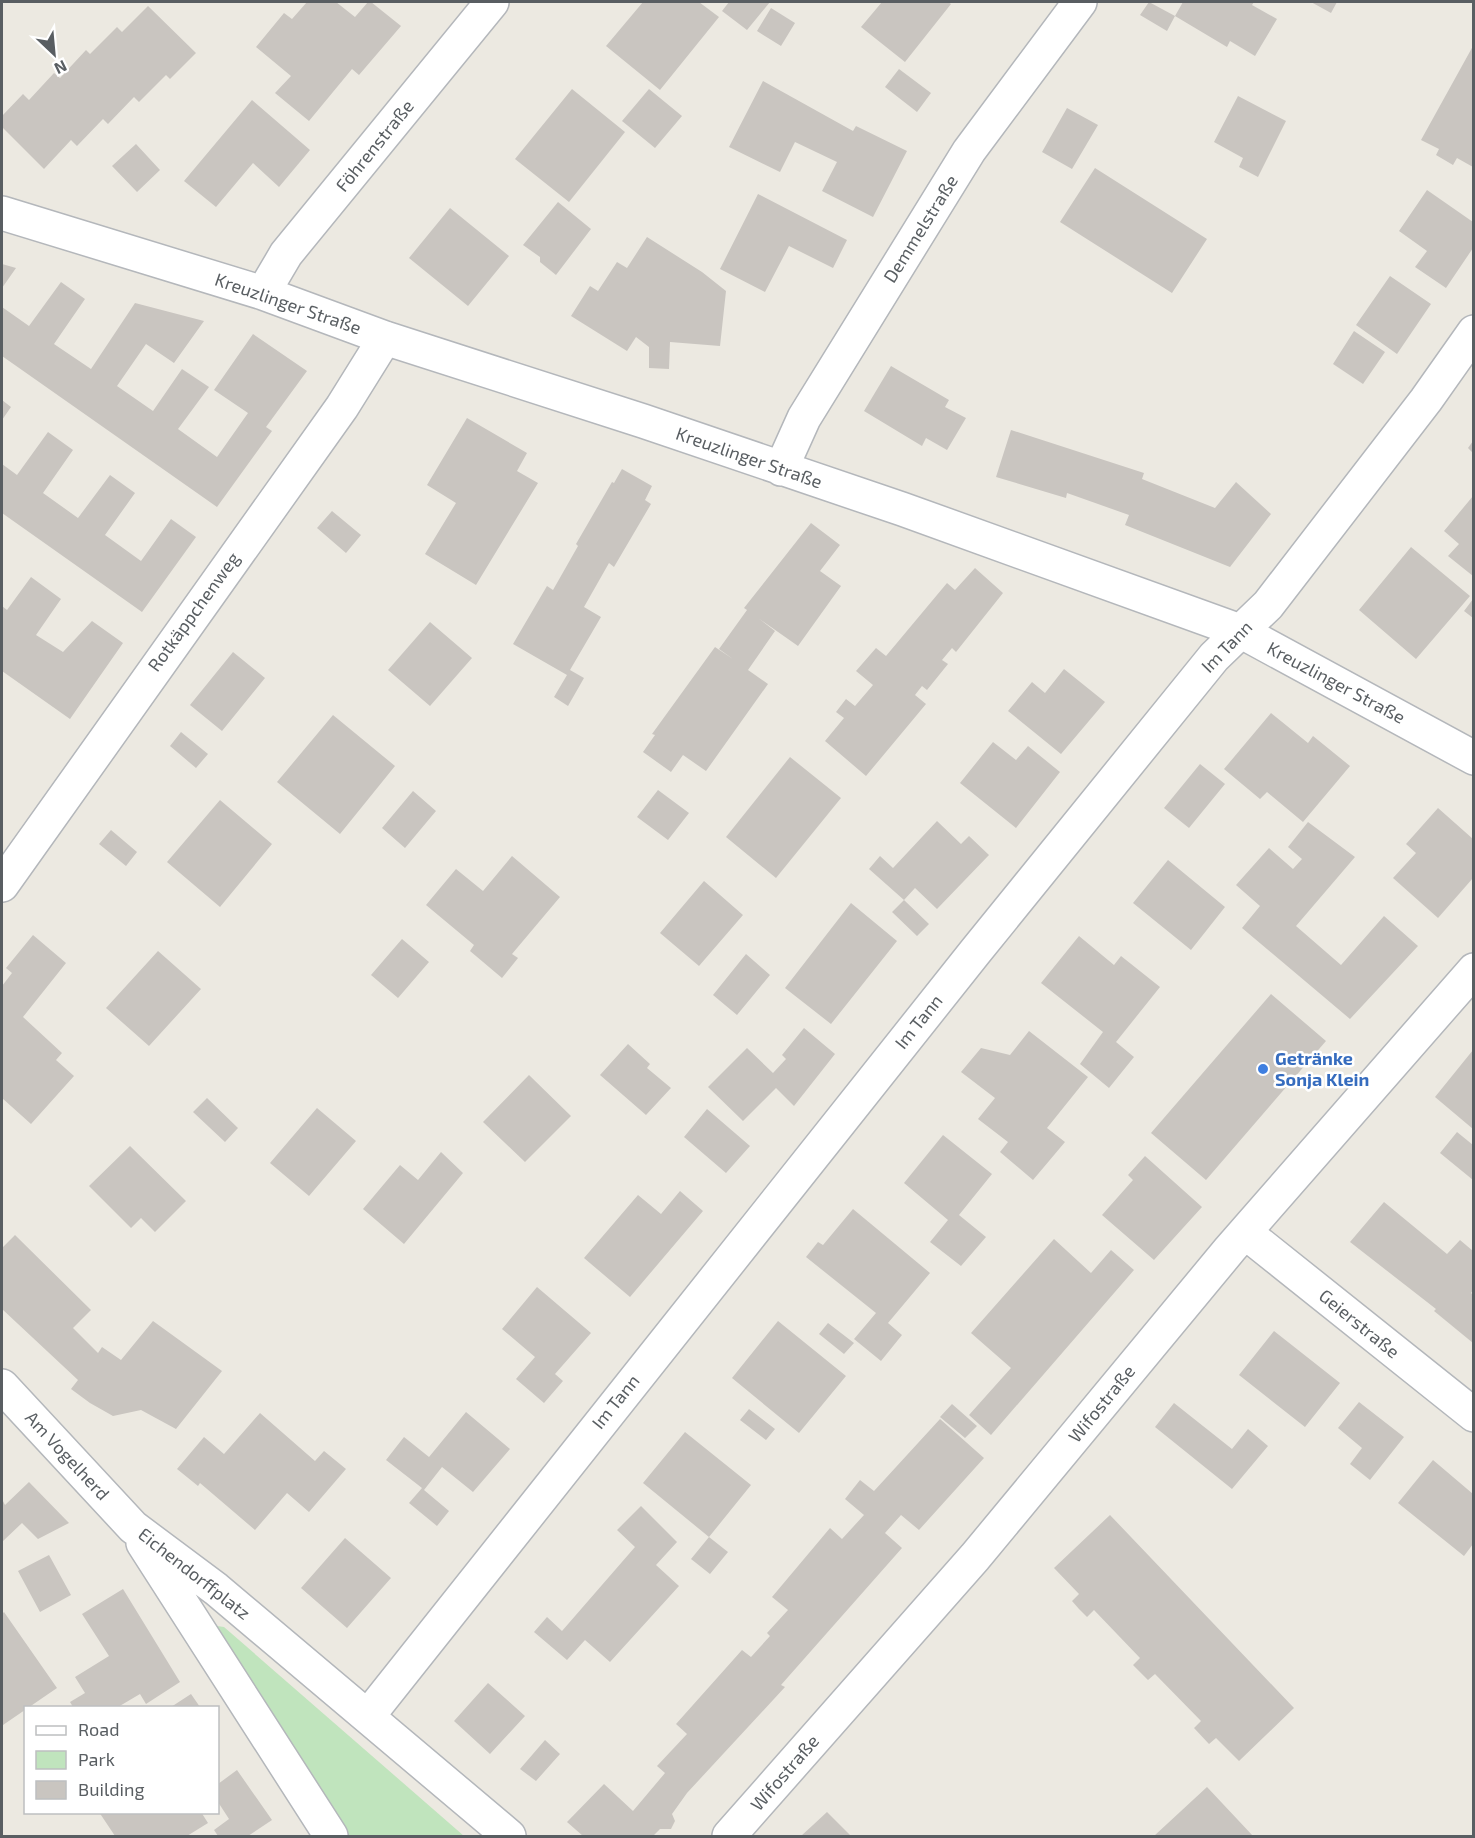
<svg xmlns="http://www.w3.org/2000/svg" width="1475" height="1838" font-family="'Exo 2',sans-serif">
<rect width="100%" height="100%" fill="#ece9e1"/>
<!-- green -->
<path fill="#c0e4bd" d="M217,1626L224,1627L464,1836H349L214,1631Z"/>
<!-- building -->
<path fill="#c9c5c0" d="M307,2H336L355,17L368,2H371L401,26L359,75L352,69L309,121L275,93L291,76L256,47L284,13L292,19Z
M643,2H699L719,17L660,90L606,46Z
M729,2H770L747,30L722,11Z
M882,2H948L951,4L905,62L861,27Z
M1149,2L1175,16L1167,31L1140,15Z
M1183,2H1254L1252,5L1277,19L1255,56L1230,41L1227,47L1175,16Z
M1311,2H1337L1331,13Z
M148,6L196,53L170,79L166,75L139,102L134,97L108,124L103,119L77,146L71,140L44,169L2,127V116L23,94L29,100L54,73L60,78L86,50L90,54L117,27L122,32Z
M771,8L795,23L781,46L757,31Z
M1473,46V167L1457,158L1453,165L1436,155L1439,149L1421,140Z
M899,69L931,93L917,112L885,87Z
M763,81L853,131L856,126L907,151L873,217L822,191L837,162L795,142L780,172L729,147Z
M572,89L625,132L569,202L515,159Z
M649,89L682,116L655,148L622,121Z
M1238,96L1286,121L1258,177L1239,167L1243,158L1214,142Z
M252,100L310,150L279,187L253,163L216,207L184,181Z
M1067,108L1098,125L1072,169L1042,152Z
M136,144L160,170L137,192L112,166Z
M1095,168L1207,239L1172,293L1060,222Z
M1427,190L1473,222V248L1446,288L1415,267L1427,251L1399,231Z
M758,194L847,240L833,268L789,246L765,292L720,269Z
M558,202L591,229L556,275L540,262V257L523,245Z
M450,208L509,256L468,306L409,258Z
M647,237L702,272L726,291L720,346L670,342L669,369L649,368V347L636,337L627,351L571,316L590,286L598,291L617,262L627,268Z
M2,264L16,268L2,288Z
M1390,276L1431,304L1397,354L1356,325Z
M61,282L85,299L54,344L91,369L135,303L204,321L174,363L146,344L117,386L153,411L182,369L209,387L178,429L217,457L248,413L214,390L253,334L307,371L266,427L272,431L217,507L2,356V307L29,326Z
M1354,331L1385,352L1363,384L1333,364Z
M891,366L949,400L945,407L966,418L947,450L926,438L922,446L864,411Z
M2,400L11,407L2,420Z
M467,418L527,453L517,471L538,483L476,585L425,554L456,503L427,485Z
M1011,430L1144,473L1142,479L1215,508L1236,482L1271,514L1230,567L1125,525L1129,515L1067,493L1066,498L996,477Z
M48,432L73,450L43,493L78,518L110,475L135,493L105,535L141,561L171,519L196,537L142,612L2,513V464L17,475Z
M1473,441V453L1468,448Z
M622,469L652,486L645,500L651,504L614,567L609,563L584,607L601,617L570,670L584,678L568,706L554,697L567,675L513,644L547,586L553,590L578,546L576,544L612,482L614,483Z
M1473,496V576L1448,556L1459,544L1444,531Z
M332,511L361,535L346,553L317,528Z
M811,523L840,545L820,571L841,586L798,646L758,618L775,631L748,670L768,684L706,771L683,755L671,772L643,752L655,735L652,734L715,647L733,659L719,649L747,610L744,608Z
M1411,547L1470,596L1416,659L1359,610Z
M975,568L1003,593L956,652L952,648L942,660L948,664L927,690L922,686L915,695L926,704L866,776L825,741L844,718L836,712L846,699L855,706L873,685L856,671L876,648L886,656L947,583L955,590Z
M31,577L61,599L36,635L63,652L92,621L123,643L70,719L2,671V606L7,610Z
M1473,599V618L1464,611Z
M430,622L472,658L430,706L388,670Z
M233,652L265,678L222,731L190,705Z
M1064,669L1105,702L1061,754L1008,711L1032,682L1045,693Z
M1271,713L1308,743L1313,736L1350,766L1303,822L1267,792L1260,799L1224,769Z
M333,715L395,766L340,834L277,782Z
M181,732L208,754L196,768L170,746Z
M993,742L1016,760L1028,746L1060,772L1016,828L960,783Z
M790,757L841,798L776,878L726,837Z
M1200,764L1225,784L1189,828L1164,808Z
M658,790L689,813L668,840L637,817Z
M413,791L436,811L405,848L382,828Z
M220,800L272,844L220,907L167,862Z
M1438,808L1473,839V878L1438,918L1393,878L1416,853L1406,844Z
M937,821L961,844L969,836L989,855L937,909L915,888L904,900L869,869L880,856L893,868Z
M1308,822L1355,857L1296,926L1341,965L1384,916L1418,946L1350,1019L1242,928L1260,906L1236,885L1269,848L1293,869L1302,859L1288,847Z
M111,830L137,852L126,866L99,844Z
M512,856L560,897L512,954L518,958L502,978L470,951L474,945L426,905L456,869L483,891Z
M1168,860L1225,907L1191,950L1133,903Z
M704,881L743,915L699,966L660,933Z
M904,900L929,924L917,936L892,912Z
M851,903L897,941L831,1024L785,988Z
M33,935L66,963L23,1017L62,1053L56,1060L74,1076L31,1124L2,1098V986L12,973L6,968Z
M1079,936L1114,965L1121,956L1160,987L1116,1042L1134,1057L1109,1088L1080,1064L1103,1032L1041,983Z
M402,939L429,962L398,998L371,975Z
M158,951L201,989L149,1046L106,1008Z
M746,954L770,975L737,1015L713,995Z
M1271,994L1326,1041L1206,1180L1151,1133Z
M804,1028L835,1054L794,1106L776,1088L743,1121L708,1087L747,1048L773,1073L786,1059L782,1055Z
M1029,1031L1088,1077L1047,1128L1065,1142L1033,1180L1000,1152L1008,1142L978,1119L995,1098L961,1072L981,1048L1010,1055Z
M628,1044L650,1064L647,1068L671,1088L646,1115L600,1075Z
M1473,1050V1129L1435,1097Z
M529,1075L571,1116L525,1162L483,1122Z
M207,1098L238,1128L225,1142L193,1112Z
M317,1108L356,1141L309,1196L270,1163Z
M707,1109L750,1146L726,1173L684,1137Z
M1457,1132L1473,1145V1180L1440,1153Z
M943,1135L992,1174L959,1215L986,1237L961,1266L930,1242L948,1220L904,1183Z
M130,1146L186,1201L155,1232L141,1218L131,1228L89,1186Z
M441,1152L463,1173L404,1244L363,1209L400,1165L418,1180Z
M1145,1156L1202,1207L1154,1260L1102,1215L1133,1180L1128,1175Z
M680,1191L703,1211L630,1297L584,1258L638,1195L661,1214Z
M1384,1202L1447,1254L1460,1240L1473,1251V1290L1471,1293L1473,1295V1343L1434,1311L1436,1309L1350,1242Z
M853,1209L930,1273L888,1323L902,1335L881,1361L854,1339L876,1313L806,1257L818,1242L823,1245Z
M15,1235L91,1310L73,1328L98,1353L102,1347L121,1360L153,1321L222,1371L176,1429L141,1410L113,1416L90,1403L71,1389L78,1380L2,1309V1248Z
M1054,1239L1091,1273L1111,1250L1134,1270L991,1435L969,1415L1011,1368L971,1333Z
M537,1287L591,1333L555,1374L563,1381L544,1403L516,1379L535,1357L502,1329Z
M778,1321L846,1376L799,1433L732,1378Z
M828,1323L854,1343L844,1354L819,1334Z
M1274,1331L1340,1383L1305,1427L1239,1375Z
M1359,1402L1404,1437L1370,1480L1350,1464L1362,1448L1338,1428Z
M1174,1403L1232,1449L1248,1429L1268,1446L1232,1489L1155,1427Z
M952,1404L977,1426L965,1438L940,1417Z
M749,1409L775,1429L766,1440L740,1420Z
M466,1412L510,1449L473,1492L442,1467L424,1490L449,1511L437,1526L409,1503L422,1488L386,1460L404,1437L429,1457Z
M260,1413L315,1461L324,1451L346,1469L309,1512L287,1493L255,1530L200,1483L198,1486L177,1469L204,1437L224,1454Z
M940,1419L984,1458L919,1530L901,1515L885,1533L902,1548L781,1685L785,1687L687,1793L672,1814L675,1821L671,1829H660L653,1836H583L567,1822L604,1784L633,1811L665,1773L657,1766L687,1734L676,1724L742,1650L751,1657L770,1636L767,1633L788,1610L772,1597L830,1528L842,1539L864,1515L845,1499L860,1480L874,1491Z
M685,1432L751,1485L709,1537L643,1483Z
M1433,1460L1473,1494V1544L1464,1556L1398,1503Z
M29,1482L69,1523L38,1539L22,1523L2,1542V1499L5,1505Z
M641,1506L677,1542L656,1565L679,1586L610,1662L585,1640L567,1660L534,1632L547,1617L562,1631L635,1547L617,1530Z
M1110,1515L1294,1708L1239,1761L1216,1738L1209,1744L1194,1728L1201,1721L1155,1674L1148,1680L1133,1665L1140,1658L1094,1610L1087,1617L1079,1609L1072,1601L1079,1594L1054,1568Z
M709,1537L728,1552L710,1574L691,1559Z
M345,1538L391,1578L347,1628L301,1588Z
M49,1555L71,1595L40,1612L18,1571Z
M123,1589L180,1682L146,1704L140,1694L118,1707H73L70,1702L85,1693L75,1677L109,1656L82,1614Z
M4,1612L57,1688L3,1725L2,1614Z
M488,1683L525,1716L490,1754L454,1721Z
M191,1694L200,1707H171Z
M545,1740L560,1754L536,1781L520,1769Z
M237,1770L272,1820L248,1836H218L214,1830L229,1819L218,1802V1784Z
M1207,1787L1253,1836H1154Z
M99,1812H201L208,1823L187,1836H115Z
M827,1812L851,1836H801L813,1825Z"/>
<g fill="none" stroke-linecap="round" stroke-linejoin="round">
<!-- minor casing -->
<g stroke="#b4b7bb" stroke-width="36">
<path id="minor" d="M2,213L263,293L385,338L643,421L902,509L1240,631L1474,758
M263,293L286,254L492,2
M781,469L804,418L969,151L1080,2
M2,885L342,407L385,338
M1246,1233L1474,1415
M2,1386L133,1527L216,1589L509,1836
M143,1543L331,1836
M368,1716L975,952L1214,657L1268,605L1426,400L1474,332
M729,1836L975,1557L1230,1249L1474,970"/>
</g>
<!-- minor -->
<use href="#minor" stroke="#fff" stroke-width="33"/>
</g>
<!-- markers -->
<circle fill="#3f7fe0" stroke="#fff" stroke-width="2" cx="1263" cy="1069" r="6"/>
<g text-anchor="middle" stroke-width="5" stroke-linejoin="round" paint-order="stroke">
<!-- street labels -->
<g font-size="18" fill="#595e62" stroke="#fff">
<text transform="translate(375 146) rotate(-51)" y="6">Föhrenstraße</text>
<text transform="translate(921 229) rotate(-58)" y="6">Demmelstraße</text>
<text transform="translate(288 304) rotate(19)" y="6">Kreuzlinger Straße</text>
<text transform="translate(749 458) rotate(19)" y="6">Kreuzlinger Straße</text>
<text transform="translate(194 612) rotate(-54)" y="6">Rotkäppchenweg</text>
<text transform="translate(1227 647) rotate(-46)" y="6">Im Tann</text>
<text transform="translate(1336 683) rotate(28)" y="6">Kreuzlinger Straße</text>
<text transform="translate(919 1022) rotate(-51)" y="6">Im Tann</text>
<text transform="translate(1359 1324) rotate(39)" y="6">Geierstraße</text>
<text transform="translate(616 1402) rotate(-51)" y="6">Im Tann</text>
<text transform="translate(1102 1404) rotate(-51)" y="6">Wifostraße</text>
<text transform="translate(67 1456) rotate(47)" y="6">Am Vogelherd</text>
<text transform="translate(194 1574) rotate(38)" y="6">Eichendorffplatz</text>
<text transform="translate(785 1773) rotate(-49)" y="6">Wifostraße</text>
</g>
<!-- shop labels -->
<g font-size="18" font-weight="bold" fill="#366cbe" stroke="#fff" text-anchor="start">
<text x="1275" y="1065">Getränke<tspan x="1275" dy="21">Sonja Klein</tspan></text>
</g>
</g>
<!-- border -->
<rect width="1475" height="1838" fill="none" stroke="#595e62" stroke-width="6"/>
<!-- legend -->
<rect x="24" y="1706" width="195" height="108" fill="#ffffff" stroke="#bdbfc0" stroke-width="1.5"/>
<rect x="36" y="1726" width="30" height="9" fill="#ffffff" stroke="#bdbfc0" stroke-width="1.5"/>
<text x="78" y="1736" font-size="18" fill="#595e62">Road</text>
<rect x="36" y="1751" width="30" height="18" fill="#c0e4bd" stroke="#bdbfc0" stroke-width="1.5"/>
<text x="78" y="1766" font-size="18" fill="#595e62">Park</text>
<rect x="36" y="1781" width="30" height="18" fill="#c9c5c0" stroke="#bdbfc0" stroke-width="1.5"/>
<text x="78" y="1796" font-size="18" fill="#595e62">Building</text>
<!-- north arrow -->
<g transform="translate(54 54) rotate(154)" stroke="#ffffff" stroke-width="4.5" paint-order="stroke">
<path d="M0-4.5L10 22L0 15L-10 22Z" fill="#595e62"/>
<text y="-9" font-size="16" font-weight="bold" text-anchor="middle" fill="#595e62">N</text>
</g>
</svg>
